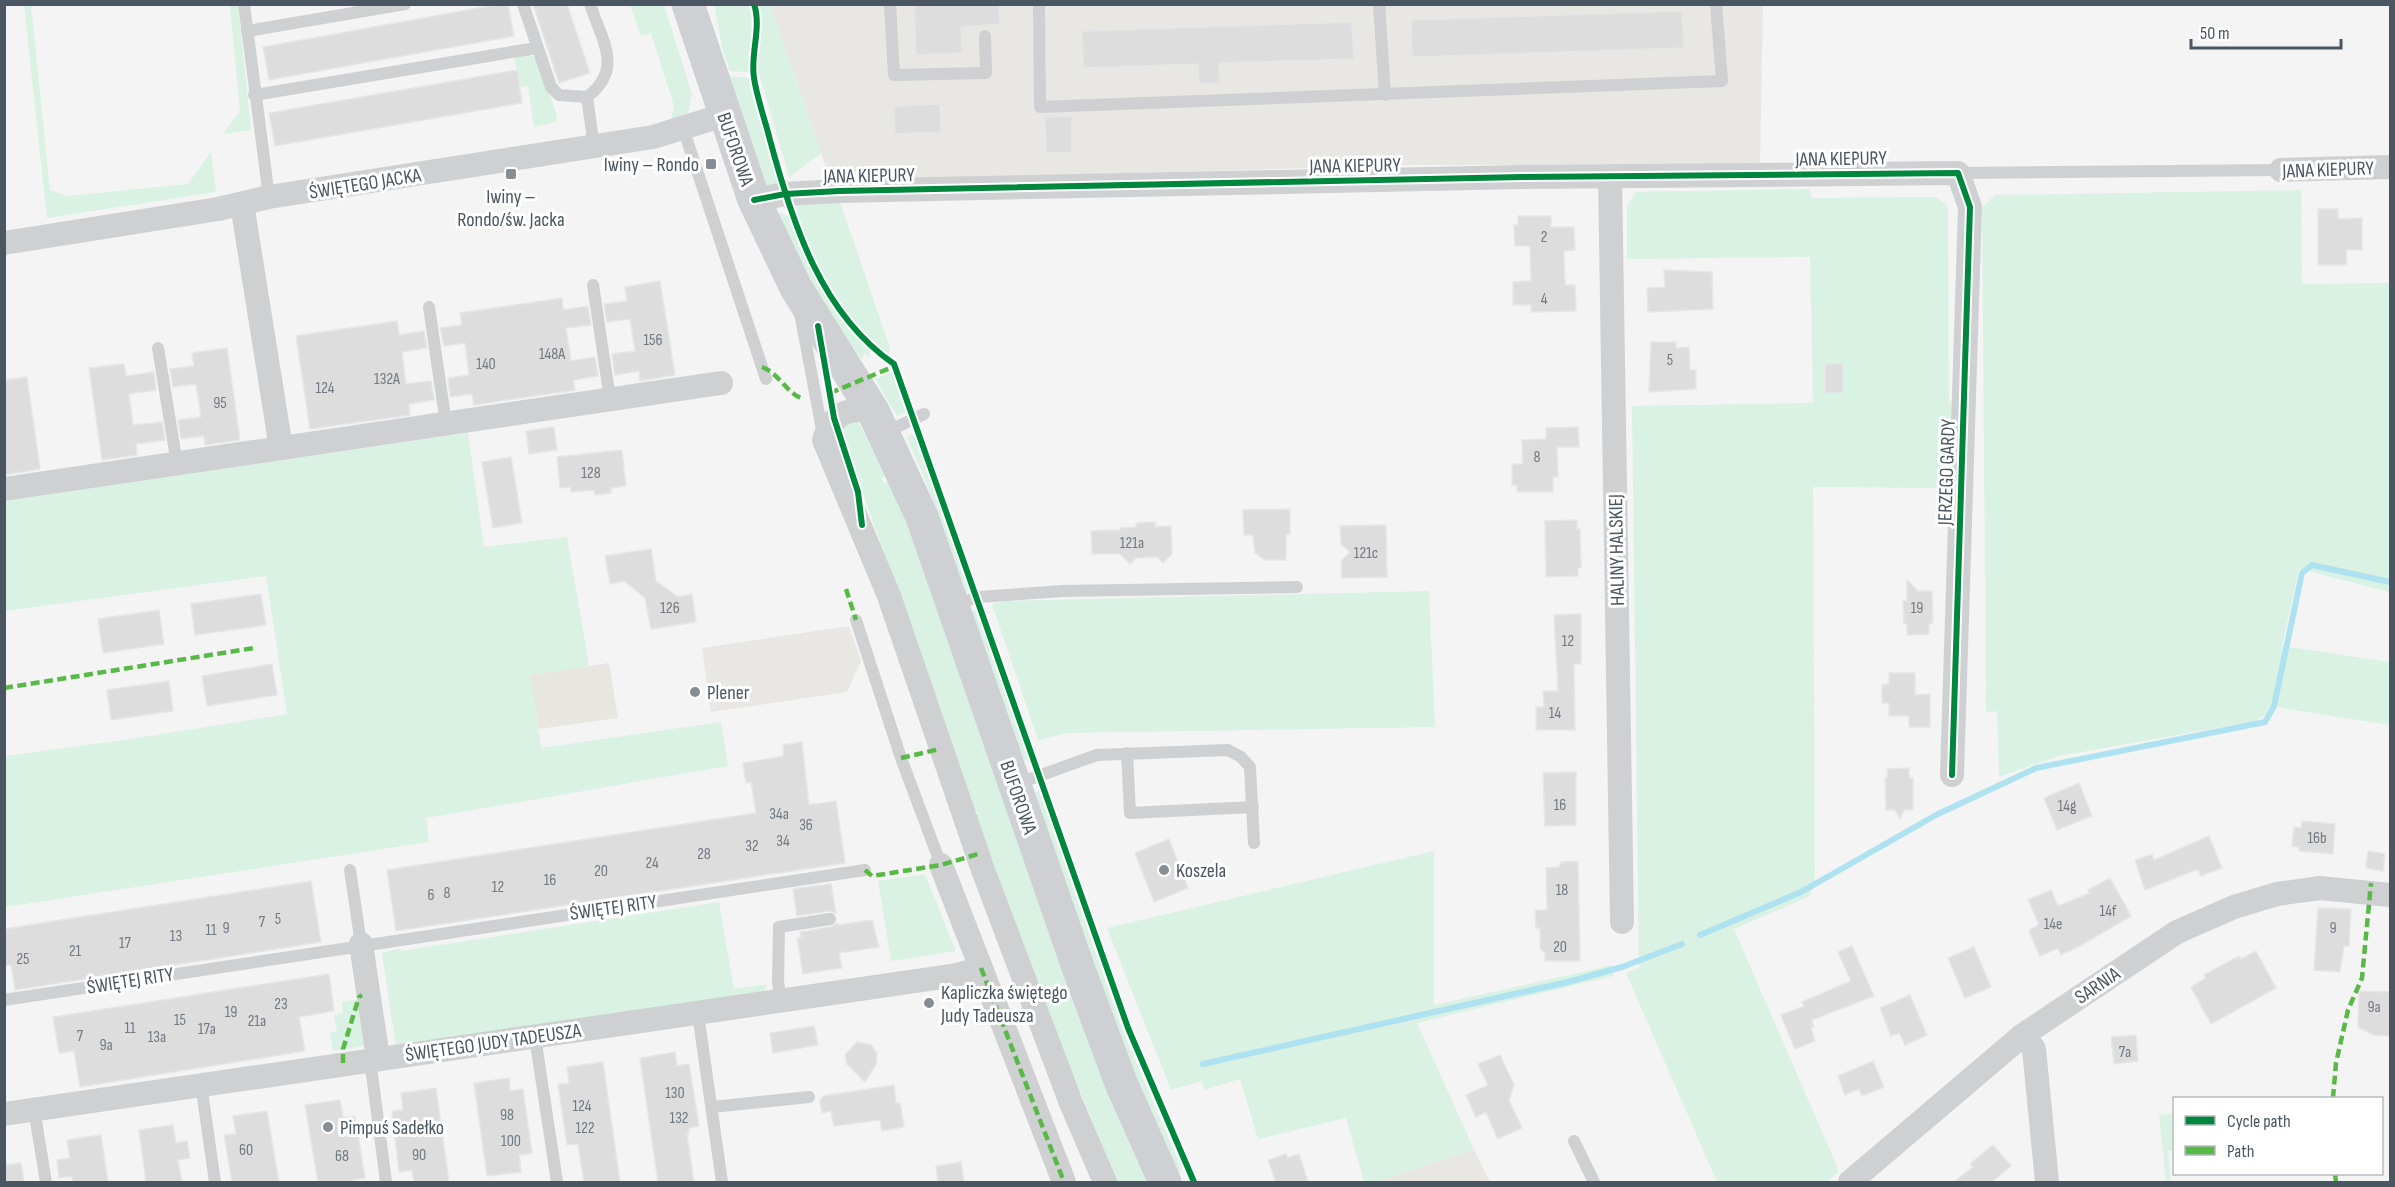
<svg xmlns="http://www.w3.org/2000/svg" width="2395" height="1187" font-family="'Sofia Sans Condensed',sans-serif">
<rect width="100%" height="100%" fill="#f4f4f4"/>
<!-- commercial -->
<path fill="#e8e7e3" d="M770,5H1763L1760,165H1413L831,182Z
M849,626L861,661L847,692L711,712L702,648Z
M1474,1149L1490,1182H1376Z"/>
<!-- green -->
<path fill="#d9f2e3" d="M24,5H31L50,190L67,196L188,184L211,152L216,192L47,218Z
M230,5H238L251,130L223,134L240,111Z
M630,5H664L692,94L688,113L671,120L674,106L651,33L641,36Z
M714,5H751L753,19L749,72L730,71L723,51Z
M757,5H770L821,153L789,177L759,73H755L760,20Z
M528,54L538,59L557,116L556,122L534,127L528,86L520,87L514,56Z
M726,76L748,78L782,190L765,193Z
M1810,189L1811,198L1937,197L1948,207L1949,401L1958,402L1955,488L1813,487L1815,878L1810,896L1734,929L1839,1171L1826,1182H1717L1626,973L1639,968L1632,406L1813,403L1810,257L1627,259V206L1636,192Z
M2301,190L2302,284L2390,283V592L2299,569L2282,646L2390,662V725L2269,706L2267,713L2256,721L2059,756L1999,777L1997,711L1986,712L1982,207L1995,195Z
M840,202L890,348L889,356C839,325 813,257 792,204Z
M773,211L789,216L834,308L870,351L869,357L865,353L862,360L813,292Z
M893,372L907,411L897,416L875,379Z
M857,419L886,476L881,478L884,483L889,481L901,507L1150,1182H1118L1068,1063L1049,1010L1046,1008L976,815L978,813L974,811L941,716L943,712L940,713L911,629L912,626L910,625L846,446L841,428Z
M468,433L484,547L567,537L589,666L531,675L541,748L721,722L728,766L426,818L429,842L5,907V756L131,739L287,714L266,576L5,611L4,501Z
M915,433L968,588L967,593H965L925,480L907,437Z
M1429,591L1435,727L1067,733L1038,740L992,604L1006,601Z
M976,609L1029,761L1023,760L969,612Z
M1039,791L1124,1034L1182,1170L1177,1172L1117,1036L1035,794Z
M1434,851V1005L1613,965V976L1417,1023L1474,1149L1376,1182H1364L1346,1118L1258,1139L1240,1079L1204,1090L1202,1081L1171,1090L1107,928Z
M925,874L956,951L891,961L878,881Z
M719,902L734,989L767,984L763,994L396,1048L382,953L400,948L401,951Z
M364,998L371,1045L333,1051L330,1033L337,1032L334,1015L343,1013L342,1002Z
M2174,1114V1150L2168,1151L2171,1182H2166L2159,1115Z"/>
<!-- sand -->
<path fill="#e7e6e1" d="M609,663L618,718L539,729L530,675Z"/>
<g fill="none" stroke-linecap="round" stroke-linejoin="round">
<!-- stream -->
<path stroke="#aee2f0" stroke-width="6" d="M1700,935L1801,892L1936,815L2036,768L2265,722L2274,706L2302,573L2312,565L2390,582
M1203,1064L1568,982L1622,967L1682,944"/>
</g>
<!-- building -->
<path fill="#ddddde" stroke="#e5e6e7" stroke-width="1.5" d="M500,4H508L514,36L269,80L263,47Z
M533,4H567L590,73L559,83Z
M914,4H999L1000,24L961,27L962,53L916,55Z
M1682,11L1684,48L1412,57L1411,20Z
M1352,22L1354,59L1219,63L1220,83L1199,84L1198,64L1083,68L1082,31Z
M517,70L522,103L275,146L269,113Z
M940,104L941,132L895,134L894,106Z
M1072,116V152L1046,153L1045,117Z
M2318,209H2338V219L2362,218V250H2346L2347,265H2318Z
M1518,216H1551V227H1574L1575,250L1564,251L1565,285H1575L1576,311L1531,312V305H1513V282L1531,281L1530,246H1515L1514,225H1518Z
M1664,270L1712,272L1713,309L1648,312L1647,288L1665,287Z
M660,281L675,375L640,381L639,371L615,375L612,354L635,351L630,319L607,322L604,304L627,301L625,287Z
M562,298L563,310L588,306L591,325L566,328L571,361L595,357L598,376L573,380L575,390L474,405L472,394L450,397L448,378L469,375L465,343L444,346L440,328L462,325L460,313Z
M397,321L399,335L424,331L427,348L402,352L406,384L431,381L434,400L409,404L410,415L310,429L296,336Z
M1651,342H1676V348L1689,347L1690,370H1696V389L1649,392Z
M227,348L240,440L205,445L204,436L181,439L178,420L201,417L196,384L173,387L170,369L194,366L192,353Z
M124,364L126,376L154,372L156,390L129,394L133,425L162,422L165,440L136,444L137,455L102,460L89,368Z
M1825,364H1843V393H1825Z
M27,377L40,469L4,475V380Z
M554,427L557,450L529,454L526,431Z
M1578,427L1579,447H1557L1558,477H1553V492H1517V485H1512V464H1523L1522,440L1546,439V428Z
M622,450L626,486L611,488V493L595,495L594,490L571,492V487L560,488L557,457Z
M511,457L522,523L493,528L482,462Z
M1290,509V534H1286V560H1265L1255,553L1253,535H1244L1243,510Z
M1577,520V529H1580L1581,567L1578,568V576L1546,577L1545,521Z
M1155,522V527L1171,526L1172,554L1163,563L1157,557L1136,558L1130,564L1120,554H1092L1091,531L1120,530V528L1136,527V523Z
M1386,525L1387,577L1342,578L1341,561L1350,552L1341,544L1340,526Z
M651,549L656,581L678,597L692,594L696,622L651,629L645,598L624,581L610,584L605,556Z
M1907,580L1918,591H1932L1933,623L1929,624V634L1907,635V624H1904L1903,601H1907Z
M261,594L266,625L195,635L191,604Z
M159,610L164,644L103,653L98,619Z
M1581,614V664H1574L1575,730H1536V707H1544L1543,691H1558L1554,615Z
M272,664L277,695L207,706L202,676Z
M1889,673H1915V695L1930,694V727H1909V716H1889V703H1882V685L1889,684Z
M169,681L173,711L111,720L107,690Z
M802,742L809,805L836,801L845,863L396,931L387,870L756,813L751,782L746,783L743,763L784,756L783,745Z
M1909,768V778H1913V810H1904L1900,819L1895,810H1886L1885,778H1888L1887,769Z
M1576,772V825L1545,826L1543,773Z
M2079,783L2092,816L2057,830L2044,798Z
M2302,821L2335,824L2333,854L2299,851V847L2292,846L2294,827L2301,828Z
M2209,836L2222,868L2201,876L2198,869L2145,890L2135,860L2152,854L2154,860Z
M1169,839L1188,888L1154,902L1135,853Z
M2368,851L2385,854L2383,871L2366,868Z
M1578,861L1580,961H1545V953L1540,949V928H1536L1535,910H1547L1546,868L1559,867L1561,862Z
M2110,878L2131,916L2080,946L2061,955L2058,948L2040,956L2029,931L2039,924L2028,900L2051,890L2058,906L2090,893L2088,890Z
M311,881L321,942L15,990L11,965L4,966V929Z
M831,884L836,913L829,911L797,916L793,889Z
M2318,908L2351,909L2349,946H2344L2340,972L2314,970Z
M872,920L879,947L839,953L842,968L803,974L797,938H801L800,932L831,927L837,923L838,925Z
M1852,946L1874,996L1812,1020L1814,1027L1811,1028L1815,1041L1795,1049L1781,1015L1804,1006L1802,1002L1851,981L1838,952Z
M1974,947L1991,987L1965,998L1948,958Z
M2256,951L2276,988L2211,1024L2191,987L2206,978L2204,975L2239,956L2241,959Z
M329,974L334,1011L299,1017L305,1051L80,1087L74,1051L59,1053L53,1017Z
M2359,991L2391,992V1036L2373,1035L2358,1027Z
M1910,995L1927,1035L1905,1045L1899,1033L1891,1036L1880,1008Z
M814,1026L818,1045L773,1053L770,1033Z
M2136,1035L2138,1061L2114,1064L2111,1037Z
M857,1042L871,1045L877,1053L876,1064L865,1082L847,1064L845,1055Z
M675,1052L677,1066L689,1064L699,1126L689,1128V1134H687L694,1182H658L640,1058Z
M1500,1055L1514,1085L1509,1100L1522,1128L1498,1139L1486,1112L1476,1117L1466,1095L1488,1085L1478,1064Z
M1873,1061L1884,1087L1862,1096L1859,1089L1845,1095L1838,1076Z
M603,1062L620,1182H584L578,1144L567,1145L558,1084L569,1083L567,1067Z
M509,1078L510,1091L523,1089L532,1153L519,1155L521,1172L487,1176L474,1083Z
M894,1085L896,1103H900L904,1127L882,1131L880,1120L834,1126L831,1111L822,1113L820,1101L823,1096Z
M436,1088L449,1182H414L412,1170L399,1172L392,1111L403,1110L401,1093Z
M340,1100L343,1118L355,1116L365,1178L353,1180V1182H318L305,1105Z
M267,1111L279,1182H232L224,1135L236,1134L233,1116Z
M173,1125L176,1143L187,1141L190,1158L178,1160L182,1182H146L139,1130Z
M101,1135L108,1182H73L72,1176L59,1178L57,1160L70,1158L67,1140Z
M1993,1145L2011,1166L1992,1182H1954L1973,1167L1970,1164Z
M1286,1154L1288,1158L1299,1154L1308,1182H1276L1268,1160Z
M961,1162L964,1182H938L936,1166Z
M21,1163L24,1182H4V1165Z"/>
<g fill="none" stroke-linecap="round" stroke-linejoin="round">
<!-- lane -->
<path stroke="#ced0d2" stroke-width="12" d="M244,4L269,197
M523,4L551,87L559,95L587,97
M590,4C602,41 624,69 587,97L594,147
M890,4L894,75L986,73L985,36
M1039,4L1040,107L1722,81L1716,4
M1379,4L1385,95
M247,31L405,4
M254,95L536,48
M683,128L766,379
M1958,173L2281,170
M593,285L610,399
M429,307L446,424
M800,313L823,435
M158,348L177,464
M884,433L924,414
M954,605L978,597L1063,591L1297,587
M856,620L901,758L941,865
M1127,753L1130,813L1253,807
M1016,784L1097,755L1228,750L1241,757L1250,767L1254,843
M350,870L361,944
M4,1000L865,870
M781,1001L778,982L779,927L830,919
M698,1014L722,1182
M535,1037L557,1182
M370,1059L386,1182
M201,1084L215,1182
M712,1107L809,1097
M34,1109L46,1182
M1574,1141L1594,1182"/>
<!-- street -->
<path stroke="#ced0d2" stroke-width="24" d="M2281,170L2390,167
M1610,177L1622,922
M754,200L785,194L839,191L1522,177L1958,173L1970,207L1952,775
M242,204L281,448
M4,243L218,209L269,197L653,137L724,115
M873,411C847,407 832,414 824,440L889,596L983,870L1071,1103L1105,1182
M4,489L721,383
M941,865L1064,1182
M361,944L378,1058
M2023,1035L2034,1049L2047,1182
M4,1114L957,975L981,968
M1850,1182L2023,1035L2177,932L2234,907L2277,894L2320,888L2390,895"/>
<!-- secondary -->
<path stroke="#ced0d4" stroke-width="33" d="M688,4L754,200L796,288L873,411L922,517L1078,967L1121,1083L1165,1182"/>
<!-- quiet -->
<path stroke="#58b947" stroke-width="4.5" stroke-dasharray="9 4.5" stroke-linecap="butt" d="M762,367C779,373 786,393 803,399
M830,393L895,366
M846,589L856,620
M4,688L254,648
M901,758L940,749
M865,870L872,876L941,865L978,854
M981,968L1064,1182
M343,1063V1049L359,997L362,995
M2333,1098L2336,1063L2348,1010L2362,978L2371,883
M2335,1174L2336,1182"/>
<!-- cycleway casing -->
<g stroke="#fff" stroke-width="10">
<path id="cycleway" d="M754,4C762,28 750,54 754,78C757,98 765,120 770,140C792,222 821,314 894,364L1128,1028L1194,1182
M754,200L785,194L839,191L1522,177L1958,173L1970,207L1952,775
M818,326L834,418L858,492L862,525"/>
</g>
<!-- cycleway -->
<use href="#cycleway" stroke="#00873e" stroke-width="6"/>
</g>
<!-- markers -->
<g fill="#868d94" stroke="#fff" stroke-width="2">
<rect x="705" y="158" width="12" height="12" rx="3"/>
<rect x="505" y="168" width="12" height="12" rx="3"/>
<circle cx="695" cy="692" r="6"/>
<circle cx="1164" cy="870" r="6"/>
<circle cx="929" cy="1003" r="6"/>
<circle cx="328" cy="1127" r="6"/>
</g>
<g text-anchor="middle" stroke-width="6" stroke-linejoin="round" paint-order="stroke">
<!-- number labels -->
<g font-size="16" fill="#707881">
<text x="1544" y="242">2</text>
<text x="1544" y="304">4</text>
<text x="653" y="345">156</text>
<text x="552" y="359">148A</text>
<text x="1670" y="365">5</text>
<text x="486" y="369">140</text>
<text x="387" y="384">132A</text>
<text x="325" y="393">124</text>
<text x="220" y="408">95</text>
<text x="1537" y="462">8</text>
<text x="591" y="478">128</text>
<text x="1132" y="548">121a</text>
<text x="1366" y="558">121c</text>
<text x="670" y="613">126</text>
<text x="1917" y="613">19</text>
<text x="1568" y="646">12</text>
<text x="1555" y="718">14</text>
<text x="1560" y="810">16</text>
<text x="2067" y="811">14g</text>
<text x="779" y="819">34a</text>
<text x="806" y="830">36</text>
<text x="2317" y="843">16b</text>
<text x="783" y="846">34</text>
<text x="752" y="851">32</text>
<text x="704" y="859">28</text>
<text x="652" y="868">24</text>
<text x="601" y="876">20</text>
<text x="550" y="885">16</text>
<text x="498" y="892">12</text>
<text x="1562" y="895">18</text>
<text x="447" y="898">8</text>
<text x="431" y="900">6</text>
<text x="2108" y="916">14f</text>
<text x="278" y="924">5</text>
<text x="262" y="927">7</text>
<text x="2053" y="929">14e</text>
<text x="226" y="933">9</text>
<text x="2333" y="933">9</text>
<text x="211" y="935">11</text>
<text x="176" y="941">13</text>
<text x="125" y="948">17</text>
<text x="1560" y="952">20</text>
<text x="75" y="956">21</text>
<text x="23" y="964">25</text>
<text x="281" y="1009">23</text>
<text x="2374" y="1012">9a</text>
<text x="231" y="1017">19</text>
<text x="180" y="1025">15</text>
<text x="257" y="1026">21a</text>
<text x="130" y="1033">11</text>
<text x="207" y="1034">17a</text>
<text x="80" y="1041">7</text>
<text x="157" y="1042">13a</text>
<text x="106" y="1050">9a</text>
<text x="2125" y="1057">7a</text>
<text x="675" y="1098">130</text>
<text x="582" y="1111">124</text>
<text x="507" y="1120">98</text>
<text x="679" y="1123">132</text>
<text x="585" y="1133">122</text>
<text x="511" y="1146">100</text>
<text x="246" y="1155">60</text>
<text x="419" y="1160">90</text>
<text x="342" y="1161">68</text>
</g>
<!-- street labels -->
<g font-size="20" fill="#4a5661" stroke="#fff">
<text transform="translate(736 149) rotate(71)" y="7">BUFOROWA</text>
<text transform="translate(1841 158) rotate(-1)" y="7">JANA KIEPURY</text>
<text transform="translate(1355 165) rotate(-1)" y="7">JANA KIEPURY</text>
<text transform="translate(2328 169) rotate(-2)" y="7">JANA KIEPURY</text>
<text transform="translate(869 175) rotate(-1)" y="7">JANA KIEPURY</text>
<text transform="translate(365 183) rotate(-9)" y="7">ŚWIĘTEGO JACKA</text>
<text transform="translate(1946 472) rotate(-88)" y="7">JERZEGO GARDY</text>
<text transform="translate(1616 550) rotate(-91)" y="7">HALINY HALSKIEJ</text>
<text transform="translate(1019 797) rotate(71)" y="7">BUFOROWA</text>
<text transform="translate(613 907) rotate(-8)" y="7">ŚWIĘTEJ RITY</text>
<text transform="translate(130 980) rotate(-9)" y="7">ŚWIĘTEJ RITY</text>
<text transform="translate(2097 985) rotate(-34)" y="7">SARNIA</text>
<text transform="translate(493 1042) rotate(-8)" y="7">ŚWIĘTEGO JUDY TADEUSZA</text>
</g>
<!-- poi labels -->
<g font-size="20" fill="#4a5661" stroke="#fff" text-anchor="start">
<text x="699" y="171" text-anchor="end">Iwiny – Rondo</text>
<text x="511" y="203" text-anchor="middle">Iwiny –<tspan x="511" dy="23">Rondo/św. Jacka</tspan></text>
<text x="707" y="699">Plener</text>
<text x="1176" y="877">Koszela</text>
<text x="941" y="999">Kapliczka świętego<tspan x="941" dy="23">Judy Tadeusza</tspan></text>
<text x="340" y="1134">Pimpuś Sadełko</text>
</g>
</g>
<!-- border -->
<rect width="2395" height="1187" fill="none" stroke="#4a5661" stroke-width="12"/>
<!-- legend -->
<rect x="2173" y="1097" width="210" height="78" fill="#ffffff" stroke="#b7bbc0" stroke-width="1.5"/>
<rect x="2185" y="1116" width="30" height="9" fill="#00873e" stroke="#b7bbc0" stroke-width="1.5"/>
<text x="2227" y="1127" font-size="18" fill="#4a5661">Cycle path</text>
<rect x="2185" y="1146" width="30" height="9" fill="#58b947" stroke="#b7bbc0" stroke-width="1.5"/>
<text x="2227" y="1157" font-size="18" fill="#4a5661">Path</text>
<!-- scale -->
<path d="M2191 39v9h150v-9" fill="none" stroke="#4a5661" stroke-width="3"/>
<text x="2200" y="39" font-size="18" fill="#4a5661" stroke="#ffffff" stroke-width="4.5" paint-order="stroke">50 m</text>
</svg>
